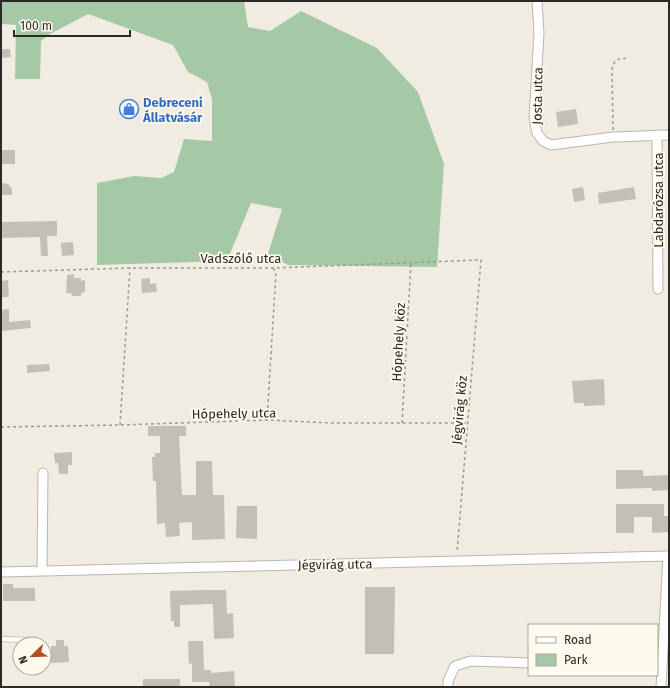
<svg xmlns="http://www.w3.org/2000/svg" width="670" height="688" font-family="'Fira Sans',sans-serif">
<rect width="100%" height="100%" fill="#f1ece1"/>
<!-- green -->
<path fill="#a5c9a6" d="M1,1H244L248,27L270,31L301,11L377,48L418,92L444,164L437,267L288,265L268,254L282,209L251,203L227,261L97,265V183L134,176L161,178L174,172L184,139L212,141V99L207,82L188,72L173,45L88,14L50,34L41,41L40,79H15L16,25L1,24Z"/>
<!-- building -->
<path fill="#c4bfb4" d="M1,49H10L11,57L1,58Z
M576,109L578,124L558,127L556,112Z
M1,150H15V164H1Z
M3,183L8,184L12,189V195H1V185Z
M583,187L585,200L574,202L572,189Z
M634,187L636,199L599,204L598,193Z
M57,221V236H47L48,256H41L40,237L1,238V222Z
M73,242L74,255L62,256L61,243Z
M74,274V278H81V281L85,280V292L81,293V296H72L71,293H66L67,275Z
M150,278V284L156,283L157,292L142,293L141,279Z
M8,280L9,297H1V281Z
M9,309V322L30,320L31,328L1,331V310Z
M49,364L50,371L27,373V365Z
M604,379L605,405L584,406V403H574L572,381Z
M148,426H186V436H179L182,495H196V461H212L213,495H224L225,539L192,540V522L179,523L180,536L166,537L165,523L157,524L156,481H153L152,457H155V453H160V436H148Z
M72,452V465H68V474H59L58,463H55L54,453Z
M616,470H643V476L669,475V490L652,491V488L616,489Z
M616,504H664V516H669V532L652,533V517H634V533H616Z
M237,506H257V539L236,538Z
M3,584H13V588H35V601H3Z
M365,587H395L394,654H365Z
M206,590H226L227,614L233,613L234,638L214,639L213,604L180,605V627H174V621H171L170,591Z
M56,640H64V646H68L69,662L51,663V646H56Z
M188,641H203L204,670H211V673L234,671L235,687H210L209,682H192V663L189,664Z
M143,679H180V687H143Z"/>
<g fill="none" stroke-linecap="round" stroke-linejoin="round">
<!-- service casing -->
<g stroke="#bbb6ac" stroke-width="6">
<path id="service" d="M1,639L29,640"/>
</g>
<!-- minor casing -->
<g stroke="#bbb6ac" stroke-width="11">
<path id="minor" d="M537,1L539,33L534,118L537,133L543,141L551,145L613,137L669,135
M657,135L658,289
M42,571L43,473
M1,572L669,556
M448,687V681L455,666L471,661L529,663
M661,687L668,556"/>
</g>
<!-- path -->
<path stroke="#9c9991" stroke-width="1.5" stroke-dasharray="3 3" stroke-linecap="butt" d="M613,130L612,69C615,58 618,59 629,58
M1,272L130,268H273L481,260L457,553
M267,420L276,272L273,268
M402,423L411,262
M120,425L130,268
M1,427L120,425L267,420L331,423H467"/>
<!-- service -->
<use href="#service" stroke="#fff" stroke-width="4.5"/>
<!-- minor -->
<use href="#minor" stroke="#fff" stroke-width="9"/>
</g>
<!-- icons -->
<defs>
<g id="shop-ring" transform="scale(1)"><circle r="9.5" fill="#fefaee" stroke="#3f7fe0" stroke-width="1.5"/><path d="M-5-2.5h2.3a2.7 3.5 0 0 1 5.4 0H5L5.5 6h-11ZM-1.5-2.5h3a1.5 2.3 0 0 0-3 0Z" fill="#3f7fe0"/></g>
</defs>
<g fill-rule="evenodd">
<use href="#shop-ring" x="129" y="109"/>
</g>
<g text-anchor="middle" stroke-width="3.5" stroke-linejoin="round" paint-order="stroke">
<!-- street labels -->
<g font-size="13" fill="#2c2a26" stroke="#fefaee">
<text transform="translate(537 96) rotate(-89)" y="5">Josta utca</text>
<text transform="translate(658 200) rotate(-90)" y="5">Labdarózsa utca</text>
<text x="241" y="263">Vadszőlő utca</text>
<text transform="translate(398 342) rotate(-87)" y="5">Hópehely köz</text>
<text transform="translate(459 410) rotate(-85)" y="5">Jégvirág köz</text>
<text transform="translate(234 413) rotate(-1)" y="5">Hópehely utca</text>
<text transform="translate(335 564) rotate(-1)" y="5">Jégvirág utca</text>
</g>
<!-- shop labels -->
<g font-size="13" font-weight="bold" fill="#366cbe" stroke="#fefaee" text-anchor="start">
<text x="143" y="107">Debreceni<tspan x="143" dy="15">Állatvásár</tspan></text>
</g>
</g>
<!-- border -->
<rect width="670" height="688" fill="none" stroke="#2c2a26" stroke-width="4"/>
<!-- legend -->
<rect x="528" y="624" width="130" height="52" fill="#fefaee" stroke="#aaa79e"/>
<rect x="536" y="637" width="20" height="6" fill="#ffffff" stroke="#aaa79e"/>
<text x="564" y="644" font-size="12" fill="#2c2a26">Road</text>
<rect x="536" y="654" width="20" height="12" fill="#a5c9a6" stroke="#aaa79e"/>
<text x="564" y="664" font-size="12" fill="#2c2a26">Park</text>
<!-- north arrow -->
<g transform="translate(32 656) rotate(247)"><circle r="19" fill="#fefaee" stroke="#aaa79e"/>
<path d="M0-3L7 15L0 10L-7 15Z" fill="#b24d1e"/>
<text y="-6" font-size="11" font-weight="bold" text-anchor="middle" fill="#2c2a26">N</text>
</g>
<!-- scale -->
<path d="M14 30v6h116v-6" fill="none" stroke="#2c2a26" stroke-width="2"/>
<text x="20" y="30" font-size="12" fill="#2c2a26" stroke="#fefaee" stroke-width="3" paint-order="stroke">100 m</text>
</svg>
